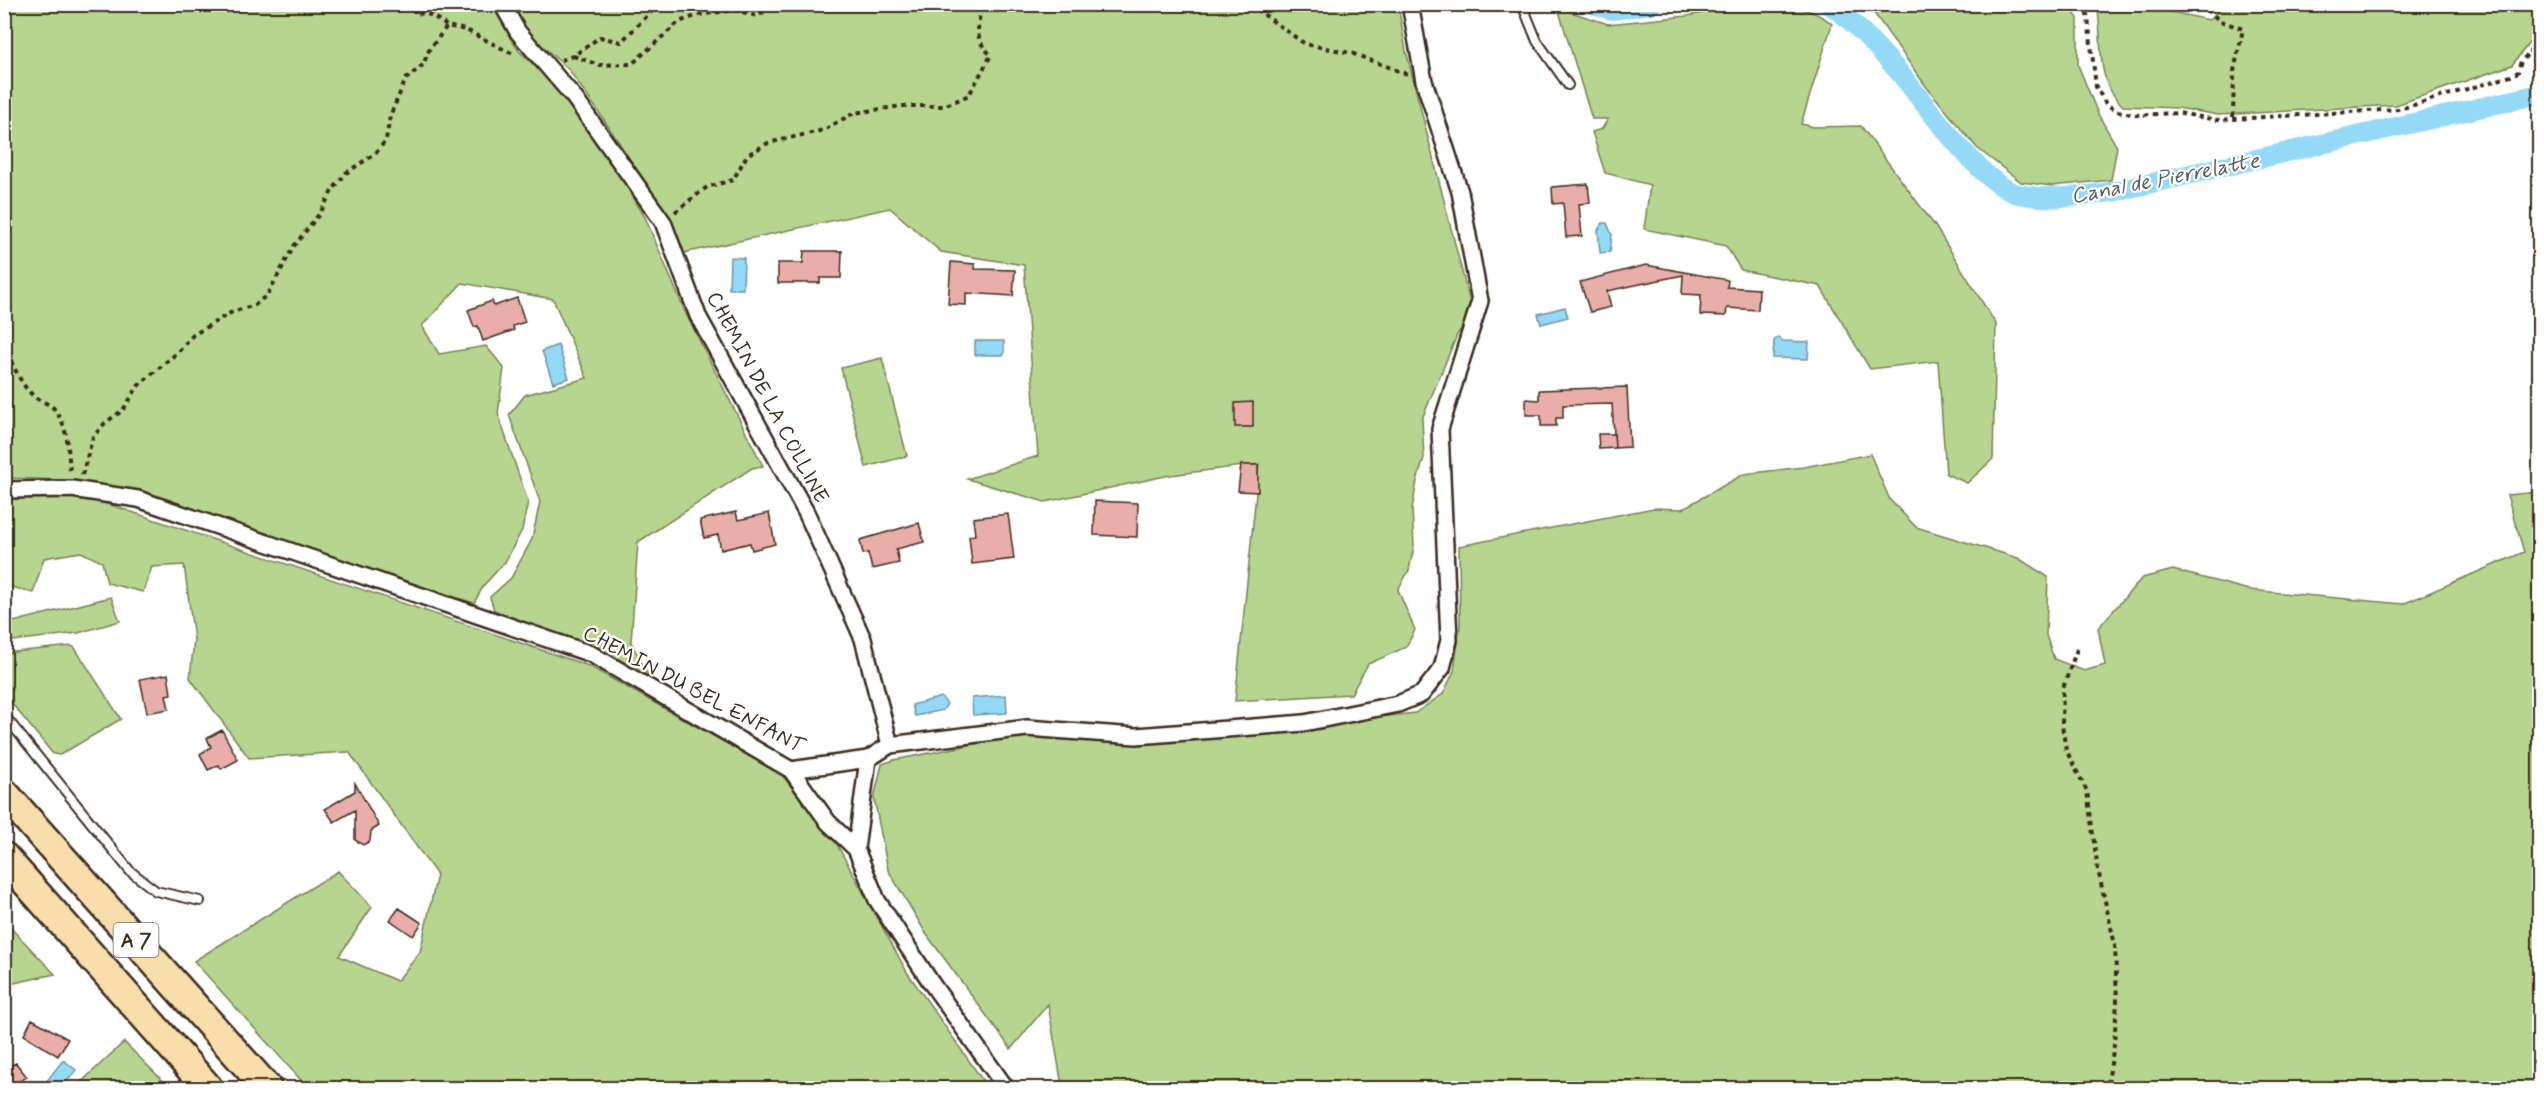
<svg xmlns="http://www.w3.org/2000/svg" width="2544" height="1093" font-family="Mynerve,sans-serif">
<rect width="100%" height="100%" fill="#fff"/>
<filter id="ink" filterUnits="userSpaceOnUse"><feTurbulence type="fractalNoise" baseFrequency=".0167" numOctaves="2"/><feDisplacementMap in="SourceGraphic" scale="12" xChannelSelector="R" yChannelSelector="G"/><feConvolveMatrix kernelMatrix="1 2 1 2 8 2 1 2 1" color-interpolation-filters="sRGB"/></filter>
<g filter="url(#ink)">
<!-- green -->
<path fill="#b6d58e" stroke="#788056" stroke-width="1.5" d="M5,4L494,5L509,36L519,51L566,95L611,160L645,217L686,314L763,466L752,468L638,542L631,642L652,683L591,648L494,610L490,597L511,578L532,539L540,502L509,415L525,395L587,378L553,299L462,283L422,326L439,354L486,346L504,368L498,414L528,502L522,530L505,562L484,585L474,603L113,488L64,480L5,478Z
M511,5H1398L1406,51L1470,303L1466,321L1457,335L1422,419L1424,458L1417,481L1412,509L1414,547L1409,570L1398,590L1415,630L1406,647L1368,664L1351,694L1235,701L1259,464L1170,475L1045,502L967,479L1038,456L1024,265L941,252L890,208L684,253L651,191L600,114L569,70L524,29Z
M1741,5C1772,4 1808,3 1832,24L1801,124L1814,127L1861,126L1935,226L1996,324L1993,459L1967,483L1946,474L1938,361L1870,369L1820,286L1741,270L1726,246L1644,229L1650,185L1605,173L1592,132L1602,129L1608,119H1592L1558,8L1608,24L1688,16Z
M1862,5H2067L2078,18V65L2098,114L2117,147L2111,180L2052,186L2021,182L1977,148L1925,85L1874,13Z
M2224,5H2539V41L2529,43L2512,65L2396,105L2218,115L2178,108L2123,106C2093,79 2104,40 2097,5H2139L2209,20Z
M882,358L907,456L866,467L841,368Z
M1870,454L1890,500L1916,527L2018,558L2048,577L2046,635L2054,659L2084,671L2105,665L2098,628L2142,578L2173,570L2249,590L2403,604L2524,552L2507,495L2539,492V1088H1068L1061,1080L1048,1004L1011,1049L927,935L888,870L874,798L882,764L894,760L1042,731L1238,733L1415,713L1443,694L1454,671L1460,625L1459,546L1654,508L1682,509L1744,474L1804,467Z
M77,496L114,506L589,666L781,774L835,841L907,972L988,1088H308L194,961L338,871L372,907L339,956L397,981L420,952L437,875L349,752L249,758L190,678L194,639L184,565L152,567L143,592L107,583L102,562L81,552L44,558L33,593L5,585L4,497Z
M111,597L120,621L78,633L5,642V624Z
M72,646L75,648L121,719L60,755L53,754L5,695V653Z
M5,922L55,974L5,985Z
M124,1042L170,1088H75Z"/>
<!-- water -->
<path fill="#94daf6" stroke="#7094a0" stroke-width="1.5" d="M1603,223H1607L1612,235L1610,252L1600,253L1598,230Z
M730,257L744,258L743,289H729Z
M1565,307L1568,317L1541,324L1538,314Z
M1778,337L1783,341L1809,342L1808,359L1773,358L1774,341Z
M975,341H1004V355H975Z
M558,345L569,378L553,383L542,351Z
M1006,695L1007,713L973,715L972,698Z
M941,697L947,704L943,710L915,716L912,705Z
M63,1060L76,1070L62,1088H55L46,1082Z"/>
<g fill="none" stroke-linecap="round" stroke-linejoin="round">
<!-- canal -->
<path stroke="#94daf6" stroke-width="20" d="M1592,4L1612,10L1652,4
M1829,4C1855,22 1877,47 1898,71C1923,100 1982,186 2018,194C2051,201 2084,196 2117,191L2540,94"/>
</g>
<!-- building -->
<path fill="#e9aea9" stroke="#3b2a1e" stroke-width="1.5" d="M1588,184L1590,203L1579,204L1582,236L1566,237L1563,203L1553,204L1552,187Z
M804,251H842L841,278H820V283H778V263H803Z
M951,262L975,264V269L1015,270L1013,296L966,293V305L948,304Z
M1646,265L1728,280L1727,287L1759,289L1758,310L1727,308L1726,316L1700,315L1701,295L1682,294L1683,275L1607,291L1611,307L1590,312L1580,282Z
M517,298L525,322L513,326L514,330L483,341L478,326L474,327L468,310L492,301L494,306Z
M1627,387L1630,447L1615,448L1612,404L1563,405V418H1556V426H1541V415H1526V399L1539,400V390Z
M1253,402V427H1235V403Z
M1598,434H1614L1615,448L1599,449Z
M1241,465H1258V492L1238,491Z
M1095,501L1138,503L1137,537L1094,535Z
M736,512L738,520L769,513L775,544L752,550L750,543L721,550L718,535L704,538L700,520Z
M1008,514L1014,559L972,564L969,536L975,535L973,518Z
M919,523L924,542L896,549L899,563L872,569L868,553L863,554L860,540Z
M168,674L171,694L166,695L169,709L147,713L140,679Z
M222,730L238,760L221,769L219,765L208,770L200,754L211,747L207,738Z
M355,783L379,826L371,831L370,841L363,845L355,840V810L334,822L325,809L355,791Z
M399,908L422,923L413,936L390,920Z
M32,1019L68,1039L58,1056L24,1035Z
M16,1063L27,1077L13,1085L4,1075V1069Z"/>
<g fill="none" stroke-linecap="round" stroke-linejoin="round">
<!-- lane casing -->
<g stroke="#3b2a1e" stroke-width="12">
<path id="lane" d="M1522,4L1537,41L1568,85
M4,715L130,871L156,891L200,901"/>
</g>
<!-- street casing -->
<g stroke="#3b2a1e" stroke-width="20">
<path id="street" d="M502,4L518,32L573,96L663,222L698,316L807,514L863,639L890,745
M4,490L72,489L138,499L591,654L791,770L868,759L890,745L1027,728L1136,736L1304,723L1398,704L1422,694L1442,668L1449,640L1440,429L1480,301L1460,192L1424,81L1410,4
M791,770L828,822L856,849L877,900L932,984L1006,1088
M856,849L868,759"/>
</g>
<!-- highway casing -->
<g stroke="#3b2a1e" stroke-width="33">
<path id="highway" d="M4,793L267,1088
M4,857L208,1088"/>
</g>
<!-- path -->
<path stroke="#3b2a1e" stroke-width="4" stroke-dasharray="4.5 4.5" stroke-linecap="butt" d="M403,4L417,13L431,15L447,26
M427,4L431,15
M1249,4L1305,44L1351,53L1407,74
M2084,4L2088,18L2096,87L2106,104L2117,111L2136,115L2179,113L2216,120L2400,109L2511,76L2518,72C2519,59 2530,52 2540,47
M2200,4L2220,21L2243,29L2234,71L2233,119
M2530,53L2538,4
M573,56L599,65L632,64L679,22L699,15L735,10L757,16L779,4
M561,60L573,56L600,37L621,42L659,4
M675,212L707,187L733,180L747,155L768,143L824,130L854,113L902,106H944L969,95L991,55C972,37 979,28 981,4
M4,356L10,359C17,373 23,388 36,398C42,402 51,404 55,410C69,429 68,451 70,473
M82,475L93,437L105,423L123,410L139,385L177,353L193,335L232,312L255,305L268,294L294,246L320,213L332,191L346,173L376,153L386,140L390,116L406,79L423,65L429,50L447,26L466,30L515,55
M2077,649L2063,688L2062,725L2066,750L2087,791L2098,870L2115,945L2117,1002L2114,1045L2107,1088"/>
<!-- lane -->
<use href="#lane" stroke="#fff" stroke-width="8"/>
<!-- street -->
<use href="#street" stroke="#fff" stroke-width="15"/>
<!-- highway -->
<use href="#highway" stroke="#f8deab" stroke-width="28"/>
</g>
</g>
<g text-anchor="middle" stroke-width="4.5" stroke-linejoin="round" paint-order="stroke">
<!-- shield labels -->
<rect fill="#fff" stroke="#766a62" stroke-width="1.5" x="113.5" y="923" width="45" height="34" rx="4.5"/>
<g font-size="20" font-weight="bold" fill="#3b2a1e">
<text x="136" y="947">A 7</text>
</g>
<!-- street labels -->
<g font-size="21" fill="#3b2a1e" stroke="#fff">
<text transform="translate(768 397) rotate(62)" y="7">CHEMIN DE LA COLLINE</text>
<text transform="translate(694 689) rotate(28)" y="7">CHEMIN DU BEL ENFANT</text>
</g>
<!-- water labels -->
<g font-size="22" font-style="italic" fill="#565f5f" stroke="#fff">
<text transform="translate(2165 177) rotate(-11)" y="8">Canal de Pierrelatte</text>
</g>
</g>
<!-- margin -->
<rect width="2544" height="1093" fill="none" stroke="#fff" stroke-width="24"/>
<rect x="12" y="12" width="2520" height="1069" fill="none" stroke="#3b2a1e" stroke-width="2" filter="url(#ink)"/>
</svg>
